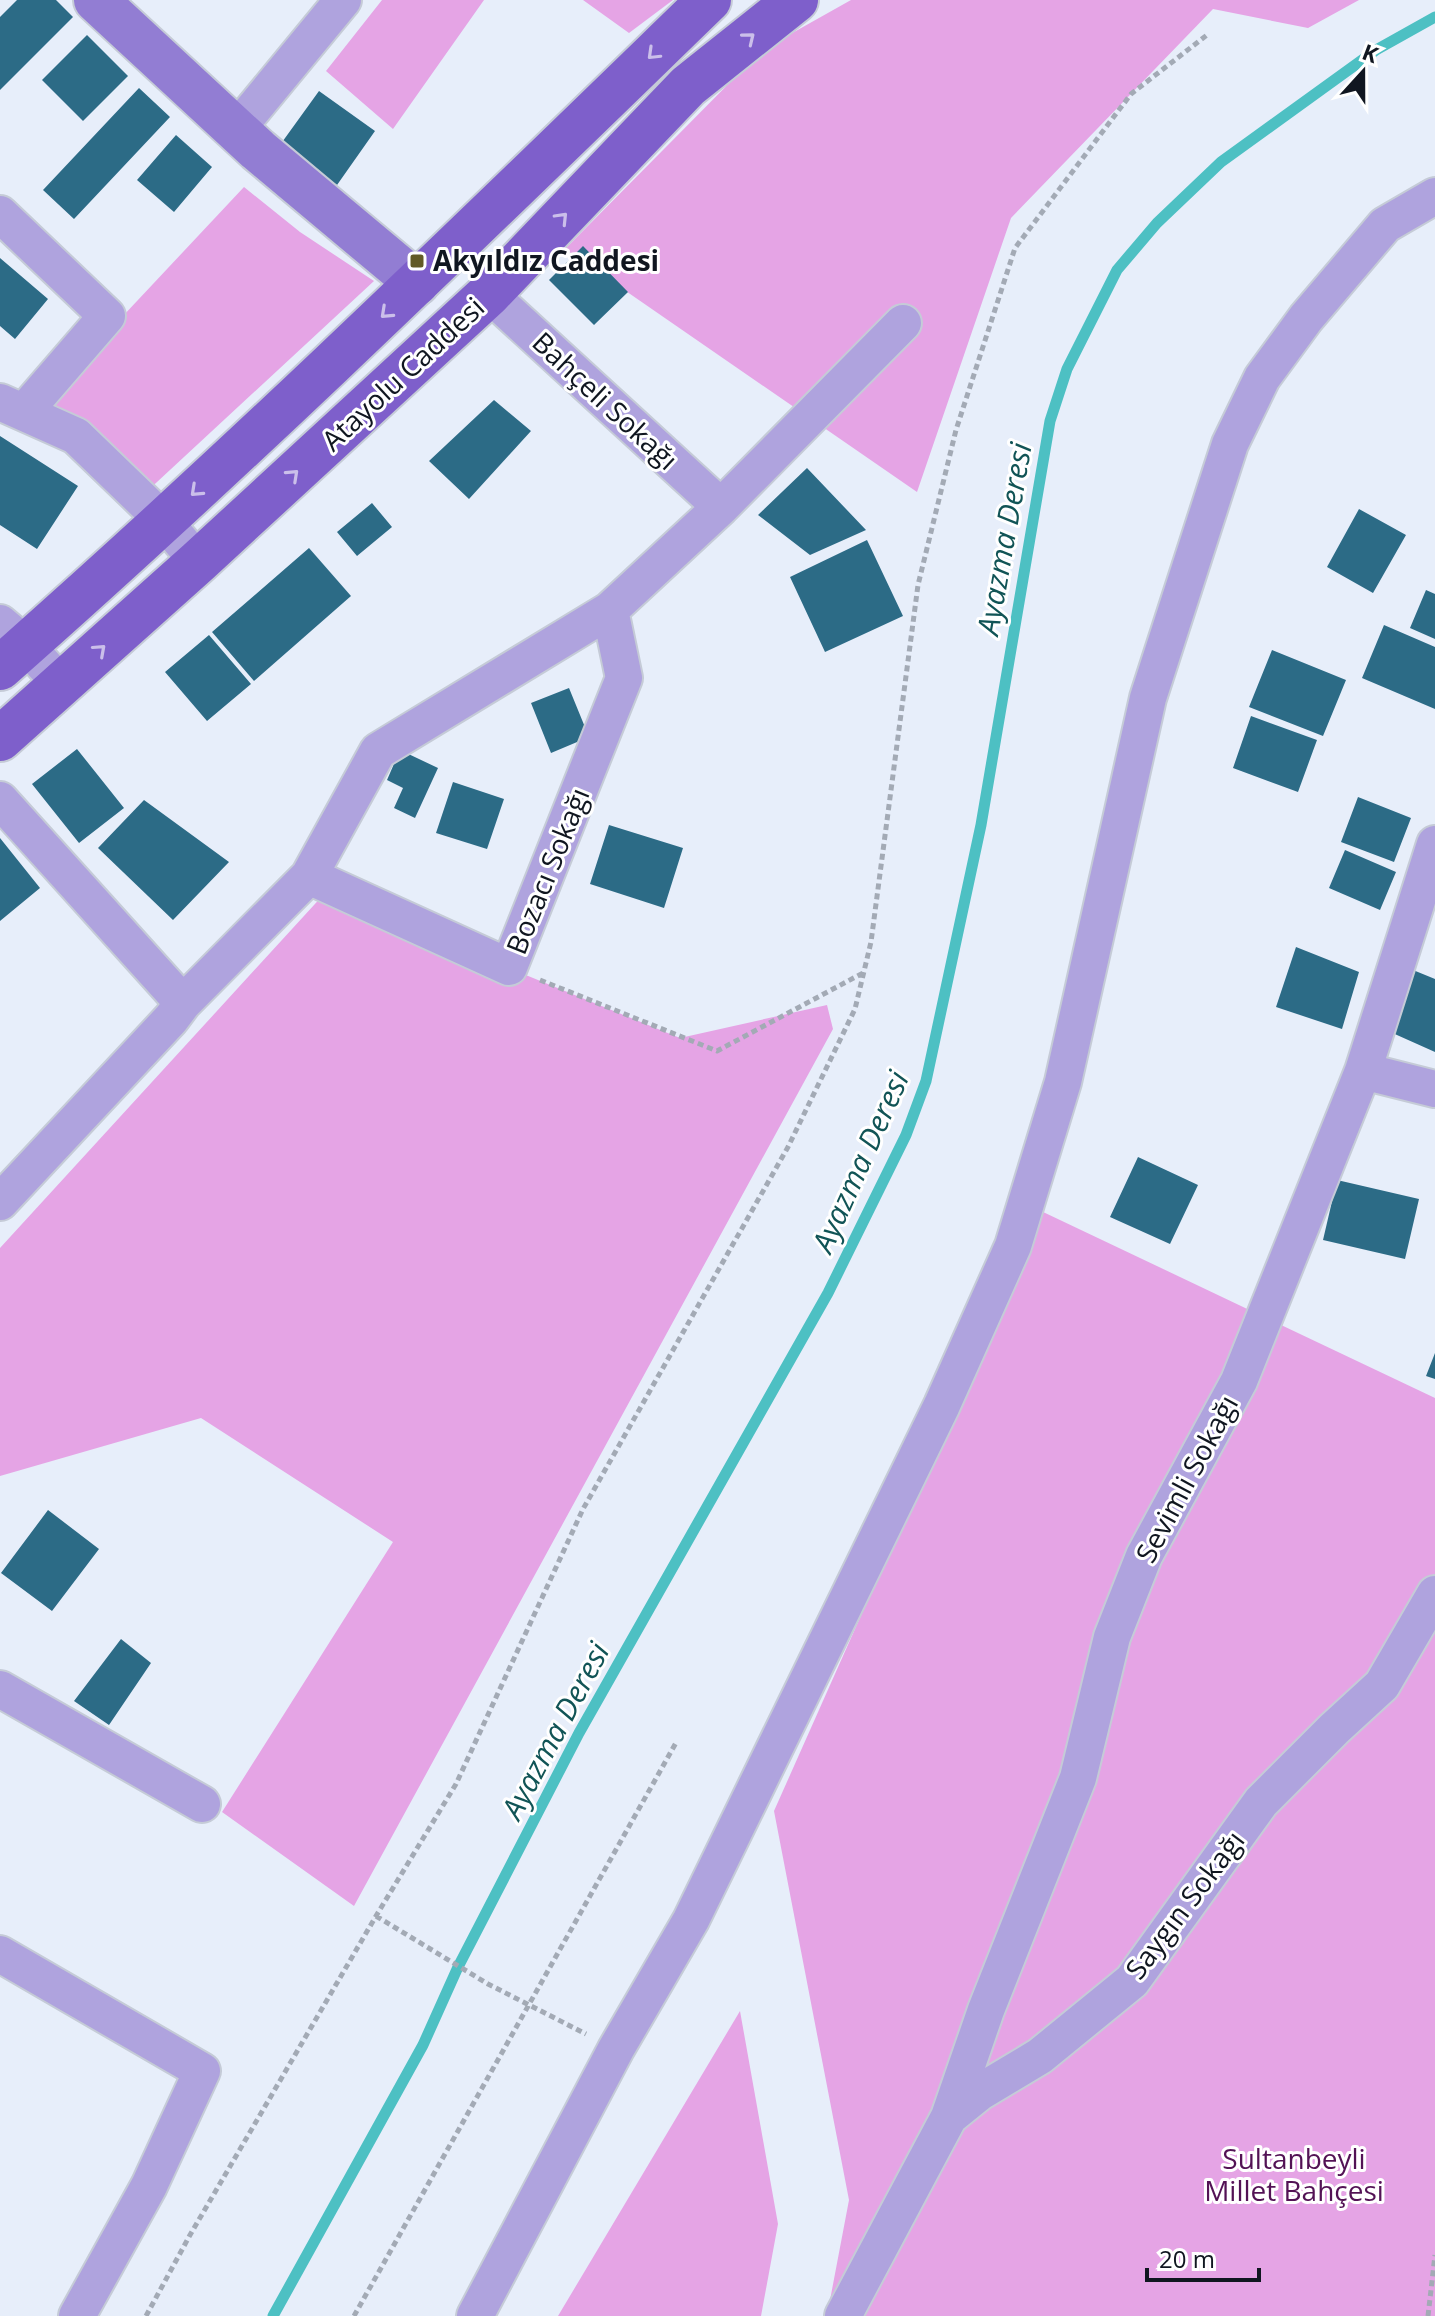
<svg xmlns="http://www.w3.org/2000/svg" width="1435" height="2316" font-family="'Open Sans',sans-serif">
<rect width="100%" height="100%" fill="#e7eefa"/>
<!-- green -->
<path fill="#e5a4e5" d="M382,0H484L393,129L326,71Z
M583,0H673L629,33Z
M851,0H1359L1308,28L1213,9L1011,218L917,492L565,249L762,50Z
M244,187L300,232L374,281L143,495L31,414Z
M325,893L680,1038L827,1005L833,1029L354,1906L222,1812L393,1542L201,1418L0,1476V1248Z
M1041,1211L1435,1398V2316H827L849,2200L774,1811Z
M740,2011L778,2224L761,2316H558Z"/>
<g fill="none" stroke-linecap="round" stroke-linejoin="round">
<!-- stream -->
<path stroke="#4dc0c3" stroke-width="11" d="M273,2316L423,2045L458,1967L579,1733L828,1293L906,1135L926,1081L981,825L1050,421L1067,369L1117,270L1157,223L1221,162L1376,50L1435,17"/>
</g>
<!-- building -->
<path fill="#2c6b86" d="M17,0H56L73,17L0,90V17Z
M87,35L128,76L83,121L42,80Z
M139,88L170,117L74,219L43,190Z
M319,91L375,131L337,185L280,145Z
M176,135L212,167L174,212L137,180Z
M583,246L628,292L594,325L549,280Z
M0,258L48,299L15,339L0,326Z
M494,400L531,431L469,499L429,461Z
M0,436L78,486L37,549L0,525Z
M807,468L866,530L810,555L758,515Z
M372,503L392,527L357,556L337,532Z
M1359,509L1406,535L1373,593L1327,567Z
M867,540L903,616L825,652L790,577Z
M309,548L351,596L254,681L212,632Z
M1426,590L1435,594V639L1410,628Z
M1384,625L1435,647V709L1362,678Z
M209,635L251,684L207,721L165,672Z
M1272,650L1346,680L1323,736L1249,707Z
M569,688L589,737L551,753L531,703Z
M1251,716L1317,740L1298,792L1233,768Z
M77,749L124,808L79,843L32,784Z
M400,750L438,768L415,818L394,808L403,788L387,780Z
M453,782L504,799L487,849L436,833Z
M1358,797L1411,818L1394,862L1341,842Z
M144,800L229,862L173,920L98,848Z
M609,825L683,848L664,908L590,884Z
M0,838L40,888L0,921Z
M1345,850L1396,872L1380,910L1329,888Z
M1296,947L1359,972L1342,1029L1276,1007Z
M1413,970L1435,979V1052L1388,1031Z
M1138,1157L1198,1185L1170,1244L1110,1217Z
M1337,1180L1419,1199L1405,1259L1323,1240Z
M1435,1353V1379L1426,1376Z
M48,1510L99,1549L52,1611L1,1573Z
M121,1639L151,1663L109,1725L74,1701Z"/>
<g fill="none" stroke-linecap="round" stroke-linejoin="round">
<!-- street casing -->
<g stroke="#c5cbd7" stroke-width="40">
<path id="street" d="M236,130L343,0
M0,214L107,316L24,412
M489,294L721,507
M0,402L76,436L164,521L198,562
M0,623L26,645L61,684
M0,800L183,1003
M309,876L509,967L624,678L610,610
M1363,1071L1435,1089
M0,1202L171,1019L183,1003L309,876L378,751L610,610L721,507L903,323
M0,1689L202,1804
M0,1954L202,2071L149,2186L77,2316
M949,2117L986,2010L1078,1778L1112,1637L1144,1556L1239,1381L1363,1071L1435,844
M475,2316L616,2049L691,1920L942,1405L1013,1246L1063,1082L1148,698L1230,444L1262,378L1306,318L1385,225L1435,196
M843,2316L949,2117L980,2092L1040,2056L1132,1981L1261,1802L1334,1729L1382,1685L1435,1594"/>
</g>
<!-- secondary casing -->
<g stroke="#c5cbd7" stroke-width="48">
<path id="secondary" d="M96,0L258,150L417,283"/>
</g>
<!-- primary casing -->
<g stroke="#c5cbd7" stroke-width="48">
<path id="primary" d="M0,668C244,453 476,226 709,0
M0,739L198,562L489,294L688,86L796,0"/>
</g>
<!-- path -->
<path stroke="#a3aab5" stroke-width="5" stroke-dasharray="6 4" stroke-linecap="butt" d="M540,980L717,1051L863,973
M376,1916L488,1984L586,2034
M146,2316L190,2235L376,1916L456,1784L583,1509L788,1147L855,1009L871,942L918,585L956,430L1015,248L1131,94L1207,35
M354,2316L677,1741
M1428,2316L1435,2255"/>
<!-- street -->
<use href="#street" stroke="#afa3de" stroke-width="36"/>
<!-- secondary -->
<use href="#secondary" stroke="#927dd3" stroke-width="44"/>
<!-- primary -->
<use href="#primary" stroke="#7e5fcb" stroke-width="44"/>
</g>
<!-- one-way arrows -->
<defs><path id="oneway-chevron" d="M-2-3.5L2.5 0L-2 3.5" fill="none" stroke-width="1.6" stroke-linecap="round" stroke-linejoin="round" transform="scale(2)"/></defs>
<g stroke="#cbbfea">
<use href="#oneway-chevron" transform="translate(749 38) rotate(-39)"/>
<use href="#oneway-chevron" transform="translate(653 54) rotate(136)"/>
<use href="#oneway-chevron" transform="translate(562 218) rotate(-46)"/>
<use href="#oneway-chevron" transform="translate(386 313) rotate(137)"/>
<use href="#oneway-chevron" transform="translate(293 475) rotate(-43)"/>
<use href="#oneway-chevron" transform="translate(196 491) rotate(137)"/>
<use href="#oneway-chevron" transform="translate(100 650) rotate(-42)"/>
</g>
<!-- markers -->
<rect fill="#625a26" stroke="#fff" stroke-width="3" x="409" y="253" width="16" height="16" rx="4"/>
<g text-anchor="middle" stroke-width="6" stroke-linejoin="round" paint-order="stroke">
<!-- poi labels -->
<g font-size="28" font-weight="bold" fill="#101620" stroke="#fff" text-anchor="start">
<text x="433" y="271">Akyıldız Caddesi</text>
</g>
<!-- street labels -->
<g font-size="28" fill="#101620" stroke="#fff">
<text transform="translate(403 374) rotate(-43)" y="10">Atayolu Caddesi</text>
<text transform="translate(605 401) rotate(43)" y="10">Bahçeli Sokağı</text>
<text transform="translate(548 871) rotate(-68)" y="10">Bozacı Sokağı</text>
<text transform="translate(1187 1479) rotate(-62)" y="10">Sevimli Sokağı</text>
<text transform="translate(1185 1905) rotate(-53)" y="10">Saygın Sokağı</text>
</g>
<!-- park labels -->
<g font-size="28" fill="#531255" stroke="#fff">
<text x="1294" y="2169">Sultanbeyli<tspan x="1294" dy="32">Millet Bahçesi</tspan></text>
</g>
<!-- water labels -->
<g font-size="30" font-style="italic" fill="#115456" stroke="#fff">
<text transform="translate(1005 539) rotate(-80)" y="10">Ayazma Deresi</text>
<text transform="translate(861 1162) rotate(-66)" y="10">Ayazma Deresi</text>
<text transform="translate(556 1731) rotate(-62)" y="10">Ayazma Deresi</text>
</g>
</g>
<!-- north arrow -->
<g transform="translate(1363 72) rotate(21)" stroke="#ffffff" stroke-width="6" paint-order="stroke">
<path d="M0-6L14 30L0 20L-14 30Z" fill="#101620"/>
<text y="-12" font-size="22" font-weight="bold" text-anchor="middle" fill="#101620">K</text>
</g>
<!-- scale -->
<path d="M1147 2268v12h112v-12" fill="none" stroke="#101620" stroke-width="4"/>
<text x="1159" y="2268" font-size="24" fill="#101620" stroke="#ffffff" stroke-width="6" paint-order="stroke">20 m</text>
</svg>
